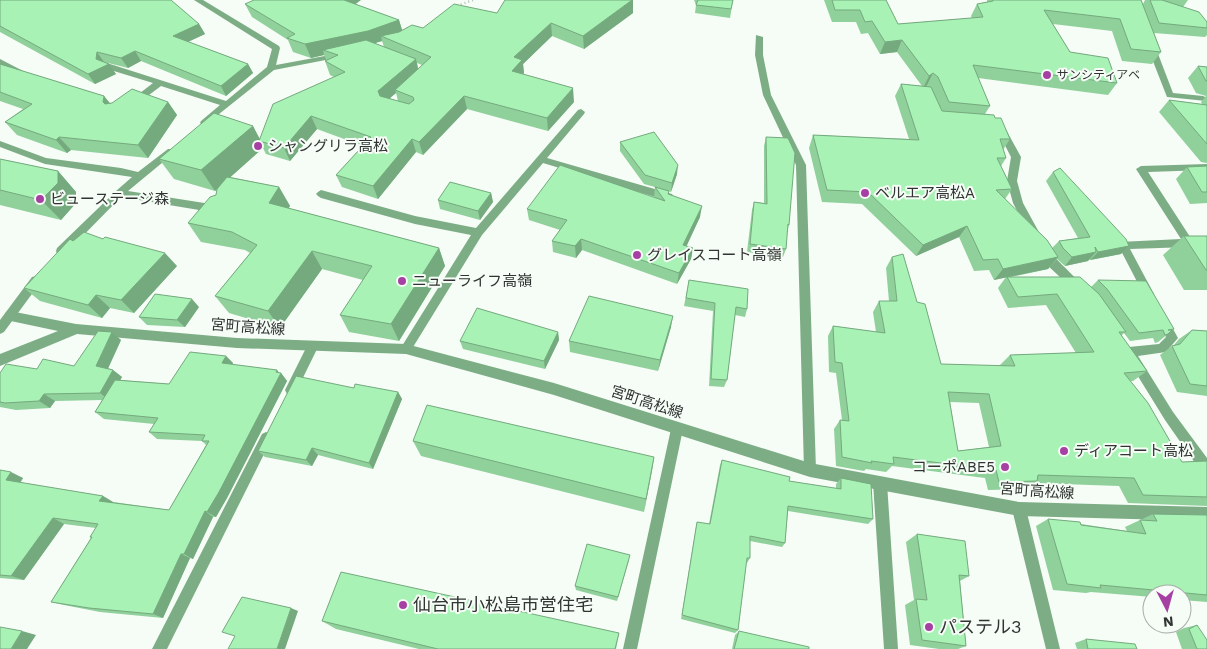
<svg xmlns="http://www.w3.org/2000/svg" width="1207" height="649" font-family="'Work Sans','Noto Sans JP',sans-serif">
<rect width="100%" height="100%" fill="#f5fdf6"/>
<g fill="none" stroke-linecap="round" stroke-linejoin="round">
<!-- path -->
<path stroke="#b7beb8" stroke-width="2.5" stroke-dasharray="1 3" stroke-linecap="butt" d="M457,6L473,0"/>
<!-- service -->
<path fill="#7dad85" fill-rule="evenodd" d="M194,0H203L279,46L280,48L276,65L341,53L345,55L341,57L274,70L204,126L200,123L201,121L220,105L161,86L137,104H131V100L153,83L104,68V64H110L226,101L267,67L272,49Z
M756,35L763,37V55L771,95L806,165L816,470L815,474L810,476L805,474L804,470L796,165L763,95L755,55Z
M1148,44L1155,46L1173,93L1203,96L1207,98L1206,101L1167,97L1147,46Z
M0,59L25,72L26,74L25,76H19L0,65Z
M581,109L585,112L584,114L547,158L672,194L674,197L672,200L669,201L543,163L482,235L410,352L406,354L402,352L400,349L402,346L471,235L415,224L321,198L318,196L316,194L318,192L321,190L415,216L476,228L578,110Z
M1002,127L1005,128L1021,157L1017,181L1023,203L1040,234L1039,237H1031L1013,203L1007,181L1011,157L997,130Z
M0,141L46,158L121,168L138,172L168,149H174V153L128,191L217,205L222,209L217,213L121,197L65,254H57L56,251L57,248L116,191L132,177L45,164L0,147Z
M1207,164V170L1148,172L1194,243L1189,247L1130,249L1154,294L1153,297H1145L1118,245L1119,242L1181,239L1136,169L1141,166Z
M1045,249C1048,250 1077,280 1083,285L1084,288L1083,291H1075L1046,264L1040,253Z
M36,276L41,280L40,283L4,332L0,334V320L32,277Z
M1162,314L1166,316L1178,338L1166,352L1138,356L1173,412L1207,458V475L1202,473L1165,420L1123,352L1125,349L1129,347L1159,344L1166,337L1156,319L1158,316Z
M312,342L316,344L318,347L295,394L291,395L287,394L285,390L308,344Z
M677,423L681,425L683,429L637,649H623L671,429L673,425Z
M266,432L270,434L272,438L270,442L167,649H152L262,434Z
M880,477L885,479L887,483L898,649H884L873,483L875,479Z
M1019,502L1024,504L1026,509L1060,649H1046L1012,509L1014,504Z"/>
<!-- minor -->
<path fill="#7dad85" fill-rule="evenodd" d="M10,311L76,324L237,338L406,344L554,383L810,463L1019,502L1207,507V521L1019,516L810,477L554,395L406,354L237,348L77,334L0,366V354L58,331L6,320L4,316L6,312Z"/>
</g>
<!-- wall -->
<path fill="#90d09b" fill-rule="evenodd" d="M0,0L199,24L205,34L188,42L248,64L253,73L226,96L141,61L128,68L104,62L116,74L95,84L0,32Z
M694,0H733L730,18L695,13L696,5Z
M824,0H886L898,24L972,18L971,16L977,4L987,2V0H1141L1143,4L1145,0H1188L1183,7L1207,22V35L1205,37L1154,33L1161,52L1152,64L1122,61L1112,31L1053,24L1070,52L1117,83L1108,95L978,78L990,106L985,114L995,118L1010,139L1003,150L1006,158L1001,166L1012,189L1005,199L1052,248L1059,241L1078,238L1046,181L1053,172L1121,254L1090,260L1089,259L1088,261L1065,266L1057,259L1048,269L1011,277L1091,287L1098,280L1174,329L1158,342L1155,343L1153,338L1130,341L1124,333L1121,336L1147,371L1133,381H1130L1182,462L1207,461V506L1128,503L1119,486L1033,483L1025,489L988,490L985,478L892,466L886,472L866,469L864,471L836,466L834,429L840,420H842L836,373L829,372L828,336L833,326L876,332L873,312L879,301H889L886,268L892,257L917,302L941,364L1001,366L1000,365L1010,355L1076,353L1046,305L1008,308L998,288L1006,277L994,280L989,270L974,271L959,237L916,256L862,204L822,202L809,148L813,135L909,139L895,96L901,84L922,86L897,52L880,54L868,33L861,34L856,22H832ZM950,402L979,403L989,447L958,451Z
M245,4H355L399,20L402,30L423,28L497,13H633L584,49L552,36L523,64L524,73L523,74L574,102L548,131L467,109L423,155L416,152L378,199L342,187L336,175L363,146L317,129L290,161L266,154L263,148L230,177L279,187L290,206L288,208L439,248L445,266L399,341L349,332L340,315L363,280L322,269L280,328L229,313L215,296L250,253L245,250L201,242L188,223L216,195L217,189L215,191L174,179L159,159L253,126L259,139L334,77L330,75L325,61H327L324,55L311,58L293,52L288,40L252,17ZM382,41L384,47L375,43ZM417,63L422,65L418,69ZM396,93L398,101L389,98Z
M0,64L104,96L110,103L168,102L177,115L148,158L71,150L67,153L17,135L5,122L23,109L0,101Z
M1198,66L1207,67V163L1201,162L1159,112L1169,100L1202,104L1201,102L1206,96L1196,93L1188,78Z
M766,137L789,225L787,231L786,249L783,257L747,252L752,210L754,202L764,203V146Z
M620,142L677,174L671,192L669,191L668,195L700,217L686,246L693,248L691,259L677,284L582,250L576,258L553,252L552,241L560,230L529,220L527,209L654,197L655,187L644,184L620,151Z
M0,159L58,171L76,192V203L61,220L0,205Z
M1207,166V203L1190,204L1176,179L1187,167Z
M491,193L493,202L480,220L440,209L438,200Z
M1184,236H1207V290H1184L1163,255Z
M73,241L177,266L134,313L110,308L102,318L40,301L24,288Z
M689,280L747,309L745,317L735,315L727,380L724,387L709,386L713,311L684,306Z
M199,307L185,327L147,325L139,317Z
M671,327L658,371L570,352L569,341Z
M1192,330L1207,331V396L1177,392L1160,355L1172,346L1174,345L1179,339Z
M558,332L559,340L545,369L463,349L460,341Z
M121,340L108,368L113,370L122,377L120,380L169,384L226,356L233,363L232,365L277,370L279,373H281L287,381L227,498L216,517H213L193,559L190,558L163,618L100,612L64,605L51,602L91,538L90,537L96,528L64,524L24,580L0,578V470L23,478L20,483L103,496L113,502L169,510L206,445L202,441L157,439L149,432L154,424L104,419L95,412L102,400L55,401L50,408L16,410L0,407V373L37,369L74,366Z
M354,388L398,392L402,399L373,469L318,455L312,466L265,457L258,451Z
M413,441L654,457L644,512L421,456Z
M722,460L789,481L836,489V484L841,478L873,519L868,524L788,511L785,543L782,547L750,541V558L747,563L746,562L738,630L735,633L681,619L696,527L697,522L709,524L720,465Z
M1153,514L1207,515V602L1182,600V594H1152V597L1091,592L1086,593L1053,590L1036,526L1048,519L1127,531L1125,527Z
M917,534L969,576L960,581L966,646L958,649H939L910,645L905,605L914,600L906,542Z
M629,560L617,601L576,590L575,586Z
M322,621L619,633L616,649H419L336,629Z
M1197,625L1207,649H1182L1176,632L1184,628Z
M739,631L809,649H732L735,635Z
M1086,639L1137,649H1077L1075,643Z"/>
<!-- shaded-wall -->
<path fill="#75a97e" d="M341,0H361L345,12Z
M632,0H633V13L584,49L583,36Z
M399,20L403,33L381,36L382,41L372,44L323,50L324,55L311,58L305,44Z
M551,23L552,36L523,64L524,73L514,84L512,71L514,57Z
M199,24L205,34L179,46L173,36Z
M902,40L897,52L880,54L885,42Z
M135,51L141,61L128,68L121,58Z
M97,52L104,62L109,64L116,74L95,84L88,74L96,59Z
M416,59L419,73L395,90L396,93L382,105L378,91Z
M248,64L253,73L226,96L221,86Z
M933,73L927,85L923,88L929,76Z
M573,88L574,102L548,131L547,118Z
M104,96L114,109L113,115L103,102Z
M464,96L467,109L423,155L419,142Z
M168,102L177,115L148,158L138,145Z
M311,116L317,129L290,161L284,148Z
M253,126L261,141H259L263,148L215,191L201,170Z
M59,137L71,150L67,153L56,140Z
M412,139L416,152L378,199L373,186Z
M678,165L677,174L671,192L672,183Z
M58,171L76,192V203L61,220L41,200Z
M279,187L290,206L280,222L269,203Z
M491,193L493,202L480,220L478,211Z
M702,206L700,217L682,256L683,245Z
M967,226L959,237L916,256L923,245Z
M581,239L582,250L576,258L575,246Z
M1129,246L1121,254L1090,260L1098,252Z
M439,248L445,266L399,341L391,324Z
M693,248L691,259L677,284L679,273Z
M312,251L322,269L280,328L268,311Z
M1096,252L1088,261L1065,266L1072,257Z
M165,253L177,266L134,313L121,300Z
M1058,257L1048,269L994,280L1003,269Z
M96,295L110,308L102,318L88,305Z
M192,299L199,307L185,327L177,320Z
M673,316L671,327L658,371L660,360Z
M112,332L121,340L106,373L96,366Z
M558,332L559,340L545,369L544,361Z
M226,356L233,363L229,371L222,363Z
M113,370L122,377L109,400L100,393Z
M277,370L280,375L281,373L287,381L227,498L216,517L207,512Z
M398,392L402,399L373,469L369,463Z
M44,394L55,401L50,408L39,401Z
M312,448L318,455L312,466L306,460Z
M654,457L652,471L644,512L646,499Z
M11,472L23,478L18,486L6,480Z
M103,496L113,502L110,506L99,501Z
M205,511L213,517L193,559L184,554Z
M53,518L64,524L24,580L11,576Z
M181,554L190,558L163,618L153,614Z
M291,608L298,611L285,649H277Z
M22,631L36,635L27,649H11Z"/>
<!-- building -->
<path fill="#a7f2b4" stroke="#75a97e" fill-rule="evenodd" d="M0,0H171L199,24L173,36L248,64L221,86L135,51L121,58L97,52L96,59L109,64L88,74L0,26Z
M254,0H344L399,20L368,31L305,44L287,38L295,34L245,4Z
M505,0H632L583,36L551,23L514,57L522,60L512,71L573,88L547,118L464,96L419,142L412,139L373,186L336,175L371,137L311,116L284,148L259,141L273,104L345,72L325,61L338,55L323,50L366,40L416,59L378,91L380,96L409,104L414,100L413,97L395,90L431,57L381,36L399,32L412,25L423,28L454,4L497,13Z
M698,0H733L731,9L696,5Z
M832,0H886L898,24L983,17L977,4L993,1V0H1141L1161,52L1131,49L1120,19L1044,10L1070,52L1108,58L1117,83L973,65L990,106L949,102L938,77L933,73L929,76L902,40L885,42L872,21L865,22L860,10H835Z
M1150,0H1162L1199,12L1207,22V28L1159,23Z
M0,64L104,96L103,102L105,104L112,103L132,89L168,102L138,145L59,137L56,140L5,122L32,104L0,92Z
M1198,66L1207,67V81H1206Z
M901,84L931,87L942,111L994,115L995,118H1001L1010,139H1000L1006,158H997L1012,189L996,190L1047,240L1058,257L1003,269L998,259L983,260L967,226L923,245L868,192L827,190L813,135L919,140Z
M1169,100L1207,105V144Z
M214,113L253,126L201,170L159,159Z
M654,132L678,165L672,183L645,175L620,142Z
M766,137L788,138L795,153L789,225L788,224L786,249L750,244L754,202L767,204Z
M0,159L58,171V183L41,200L0,190Z
M560,165L665,201L655,187L669,191L668,194L702,206L683,245L693,248L679,273L581,239L575,246L552,241L567,220L527,209Z
M1207,166V192H1202L1187,167Z
M1060,168L1126,239L1129,246L1098,252L1095,247L1096,252L1072,257L1063,248L1059,241L1090,237L1053,172Z
M227,177L279,187L269,203L439,248L391,324L340,315L372,266L312,251L268,311L215,296L257,245L232,232L188,223L210,197L216,195L217,189Z
M450,182L491,193L478,211L438,200Z
M84,232L103,239L105,237L165,253L121,300L96,295L88,305L24,288L70,239L73,241Z
M1184,236H1207V270H1206Z
M903,254L917,302L925,304L941,364L1015,366L1010,355L1094,352L1057,294L1018,297L1007,277H1080L1099,294L1126,332H1119L1147,371L1124,373L1148,403L1182,462L1207,461V497L1143,495L1134,478L1038,475L1037,481L999,482L996,470L893,457L894,464L871,461L872,463L842,457L840,420L849,421L842,363L835,362L833,326L885,333L879,301H897L892,257ZM948,392L989,394L1001,446L958,451Z
M689,280L748,289L747,309L736,307L727,380L711,379L715,303L686,298Z
M1098,280L1146,281L1174,329L1168,330H1172L1168,334L1165,335L1163,330L1139,333L1107,289Z
M155,294L192,299L177,320L139,317Z
M589,296L673,316L660,360L569,341Z
M477,308L558,332L544,361L460,341Z
M1192,330L1207,331V386L1190,384L1172,346L1180,344Z
M98,331L112,332L96,366L113,370L100,393L44,394L39,401L5,403L0,402V373L6,364L37,369L43,359L74,366Z
M190,352L226,356L222,363L277,370L276,372L281,373L219,492L207,512L205,511L184,554H181L153,614L89,608L51,602L92,537H90L98,524L53,518L11,576L0,575V470L11,472L6,480L103,496L99,501L169,510L209,441H202L205,435L149,432L158,418L95,412L115,380L169,384Z
M296,376L354,388L355,384L398,392L369,463L312,448L306,460L258,451Z
M427,405L654,457L646,499L413,441Z
M722,460L790,477L789,481L841,489V478L871,484L873,519L788,506L785,543L750,536V558H747L738,630L682,615L697,522L710,524Z
M1153,514L1207,515V595L1100,585L1101,588L1067,584L1048,519L1080,522L1081,525L1146,534L1140,520L1157,521Z
M917,534L965,541L969,576L959,575L966,646L922,640L916,599L927,600Z
M587,544L630,555L618,597L575,586Z
M341,572L619,633L615,649H438L322,621Z
M242,597L291,608L277,649H228L235,636L222,632Z
M1197,625L1207,640V649H1197L1189,629Z
M0,627L22,631L11,649H0Z
M739,631L809,647V649H734Z
M1086,639L1135,644L1137,649H1088Z"/>
<!-- markers -->
<g fill="#a740a3" stroke="#f5fdf6" stroke-width="2">
<circle cx="1047" cy="75" r="5"/>
<circle cx="258" cy="146" r="5"/>
<circle cx="865" cy="193" r="5"/>
<circle cx="40" cy="199" r="5"/>
<circle cx="637" cy="255" r="5"/>
<circle cx="402" cy="281" r="5"/>
<circle cx="1064" cy="451" r="5"/>
<circle cx="1005" cy="467" r="5"/>
<circle cx="403" cy="605" r="5"/>
<circle cx="929" cy="627" r="5"/>
</g>
<g text-anchor="middle" stroke-width="4" stroke-linejoin="round" paint-order="stroke">
<!-- far-poi labels -->
<g font-size="12" fill="#313432" stroke="#f5fdf6" text-anchor="start">
<text x="1057" y="79">サンシティアベ</text>
</g>
<!-- poi labels -->
<g font-size="15" fill="#313432" stroke="#f5fdf6" text-anchor="start">
<text x="268" y="151">シャングリラ高松</text>
<text x="875" y="198">ベルエア高松A</text>
<text x="50" y="204">ビューステージ森</text>
<text x="647" y="260">グレイスコート高嶺</text>
<text x="412" y="286">ニューライフ高嶺</text>
<text x="1074" y="456">ディアコート高松</text>
<text x="995" y="472" text-anchor="end">コーポABE5</text>
</g>
<!-- street labels -->
<g font-size="15" fill="#313432" stroke="#f5fdf6">
<text transform="translate(248 327) rotate(4)" y="5">宮町高松線</text>
<text transform="translate(647 402) rotate(18)" y="5">宮町高松線</text>
<text transform="translate(1037 491) rotate(4)" y="5">宮町高松線</text>
</g>
<!-- near-poi labels -->
<g font-size="18" fill="#313432" stroke="#f5fdf6" text-anchor="start">
<text x="413" y="611">仙台市小松島市営住宅</text>
<text x="939" y="633">パステル3</text>
</g>
</g>
<!-- north arrow -->
<g transform="translate(1167 609) rotate(174)"><circle r="24" fill="#f5fdf6" stroke="#a7ada8"/>
<path d="M0-4L9 19L0 12L-9 19Z" fill="#a740a3"/>
<text y="-8" font-size="14" font-weight="bold" text-anchor="middle" fill="#313432">N</text>
</g>
</svg>
